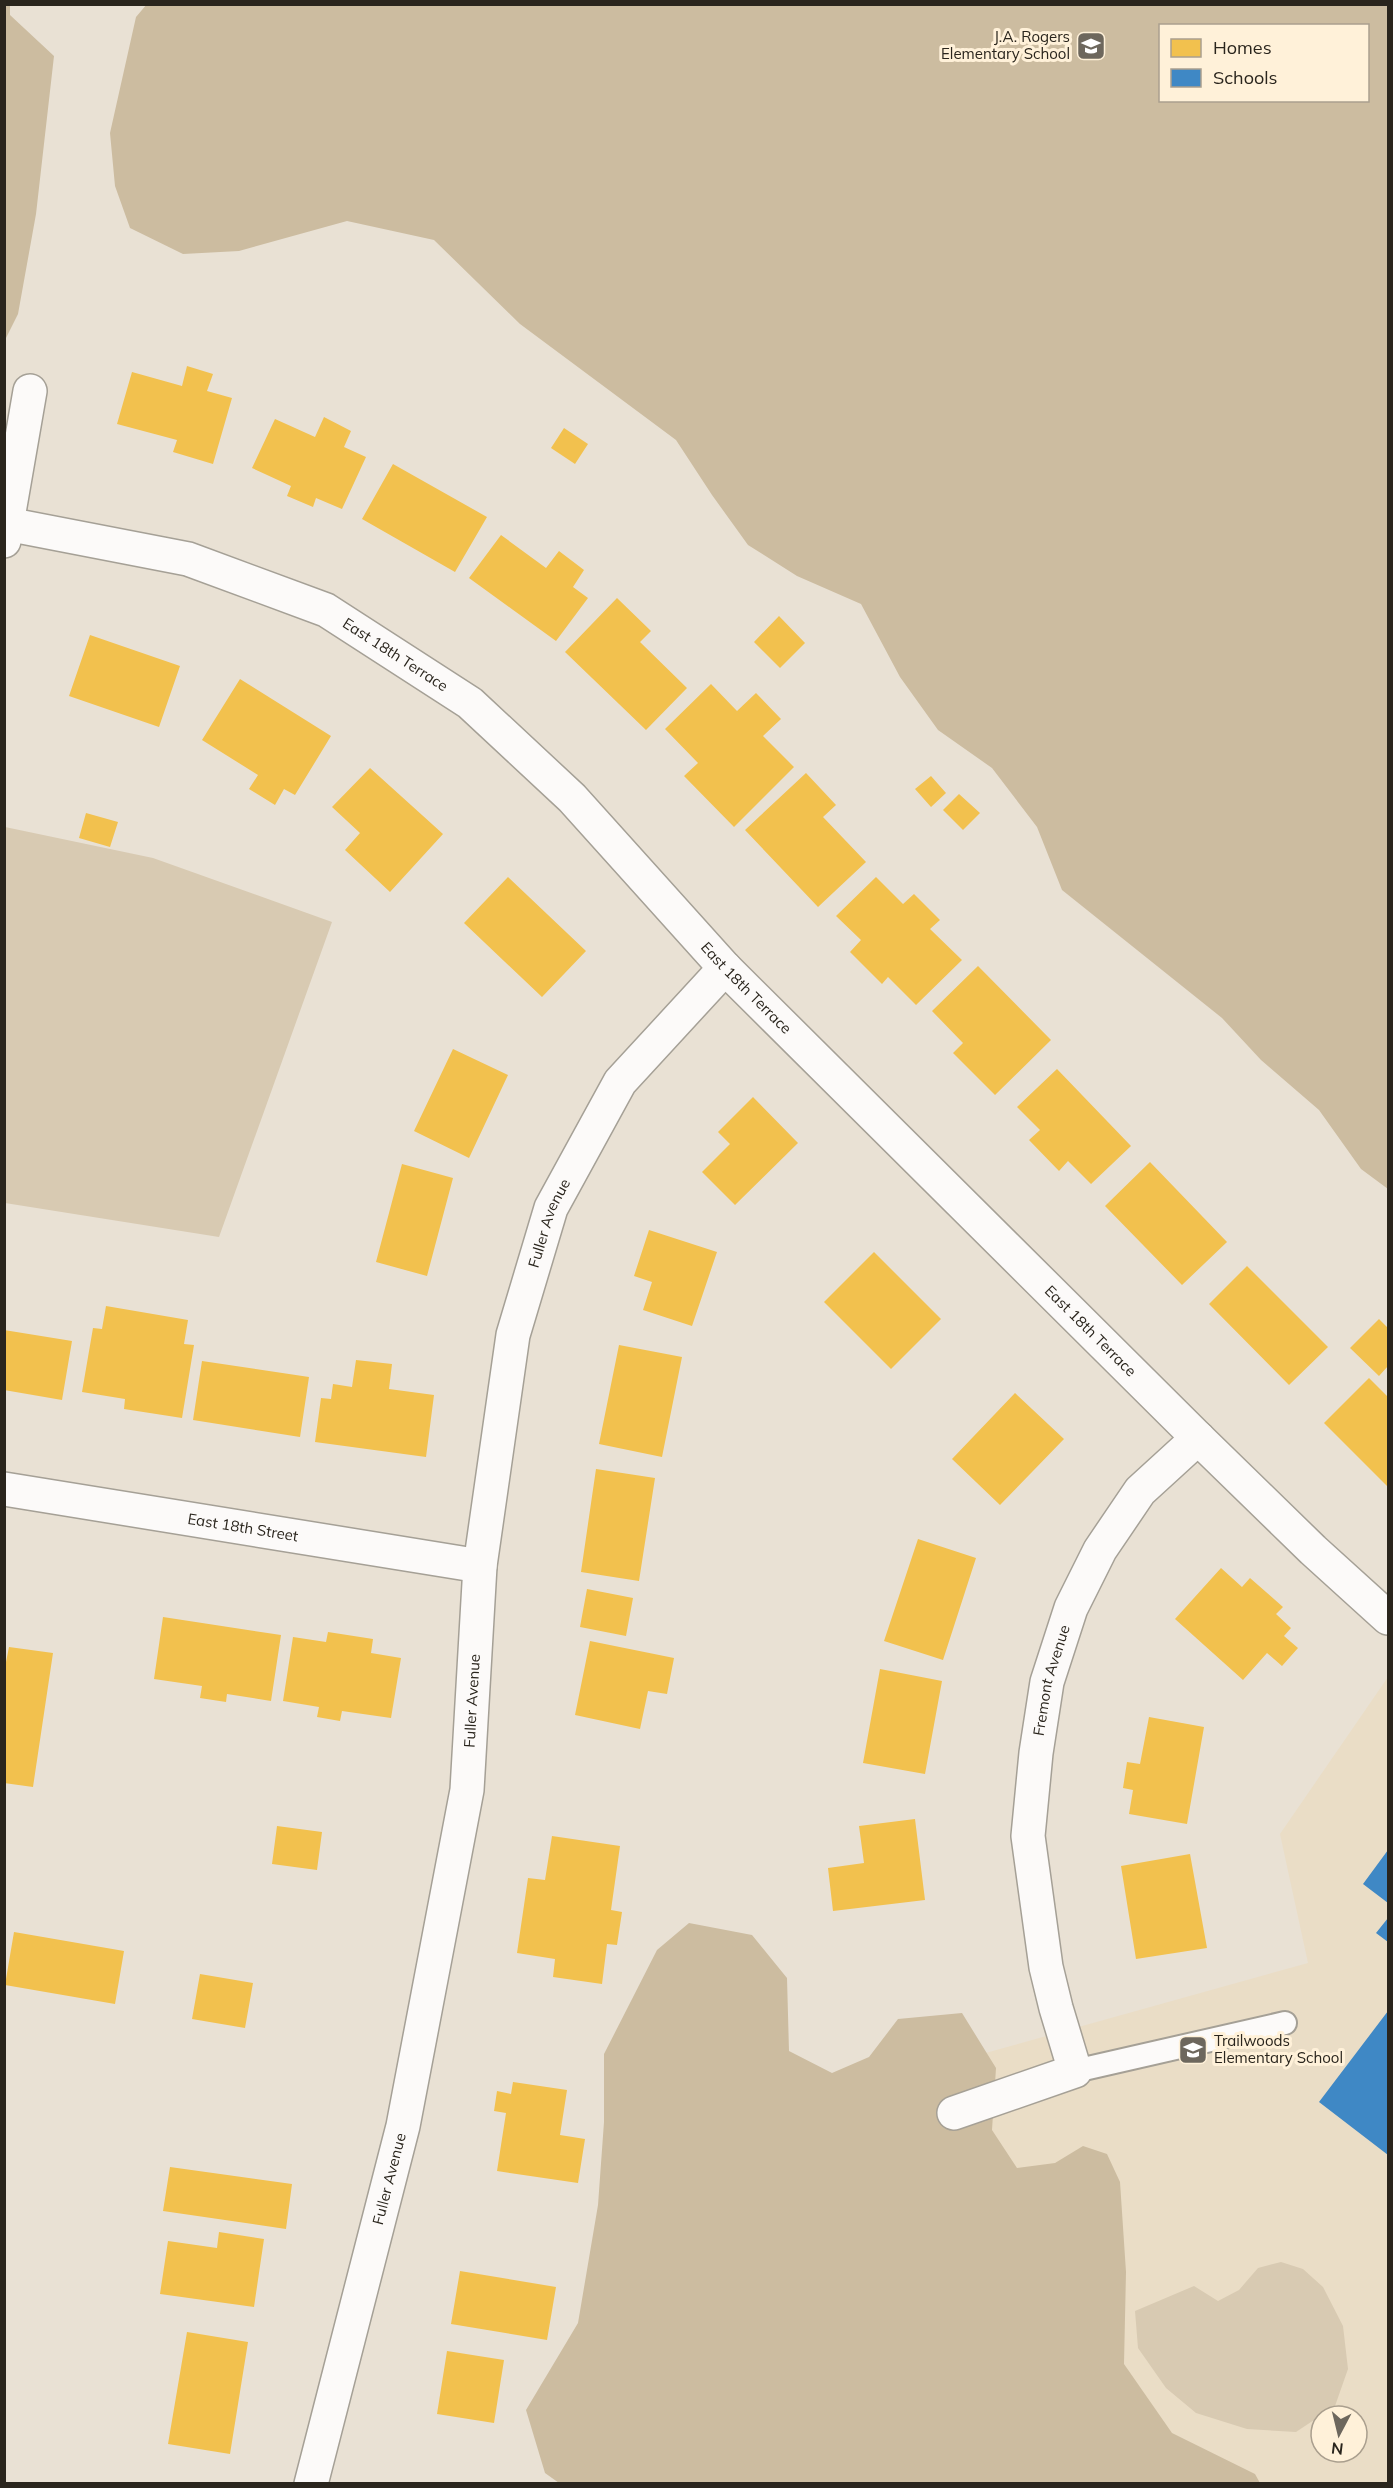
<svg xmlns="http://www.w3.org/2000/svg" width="1393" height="2488" font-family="Mulish,sans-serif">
<rect width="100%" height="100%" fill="#e9e1d4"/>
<!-- built -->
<path fill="#eaddc6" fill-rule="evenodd" d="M1388,1677V2483L644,2484L688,2136L1308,1963L1280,1834ZM1321,2416H1357V2452H1321Z"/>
<!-- green -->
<path fill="#d8cab2" d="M5,827L153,858L332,922L219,1237L5,1203Z
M1281,2262L1303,2269L1323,2287L1343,2326L1348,2369L1335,2406L1296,2432L1247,2429L1196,2413L1166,2388L1138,2348L1135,2311L1194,2286L1218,2301L1239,2290L1258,2268Z"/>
<!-- forest -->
<path fill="#ccbca0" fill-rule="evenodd" d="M10,4V15L54,56L36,214L18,314L5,340L4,5Z
M147,4L1388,5V1189L1361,1169L1319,1110L1261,1060L1222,1018L1062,890L1037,827L992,768L938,730L900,677L861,604L797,576L748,545L712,495L676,440L520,324L434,240L347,221L239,251L183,254L130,228L115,186L110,133L136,17ZM1160,26H1368V100H1160Z
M689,1923L752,1935L787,1978L789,2051L832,2073L869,2057L898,2019L962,2013L996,2068L992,2130L1017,2168L1055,2163L1083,2146L1107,2154L1120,2182L1126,2272L1124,2364L1172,2433L1255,2474L1260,2483H559L545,2473L526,2410L578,2323L598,2205L604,2122V2054L657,1950Z"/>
<!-- homes -->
<path fill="#f2c14e" d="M187,366L213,374L207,391L232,398L213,464L173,452L177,440L117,424L132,372L182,386Z
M324,417L351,431L344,447L366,457L342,509L316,498L313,507L287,496L291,486L252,468L275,419L315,437Z
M564,428L588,444L575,464L551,448Z
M393,464L487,517L455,572L362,519Z
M501,535L546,568L559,551L584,570L573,587L588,598L556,641L469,578Z
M617,598L651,631L640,642L687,688L646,730L565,652Z
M779,616L805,643L780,668L754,642Z
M90,635L180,666L159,727L69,696Z
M240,679L331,736L295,795L284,789L275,805L249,789L258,775L202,740Z
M711,684L737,711L756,693L781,719L763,736L794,767L734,827L684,776L698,763L665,729Z
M370,768L443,834L390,892L345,850L360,833L332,807Z
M806,773L836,805L823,817L866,862L818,907L745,830Z
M931,776L946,793L931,807L915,789Z
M959,794L980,813L963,830L943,810Z
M86,813L118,822L110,847L79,838Z
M508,877L586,951L542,997L464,923Z
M876,877L903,904L914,894L940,920L930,929L962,960L916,1005L888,977L882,984L850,952L861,940L836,916Z
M978,966L1051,1040L995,1095L953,1053L963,1043L932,1011Z
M453,1049L508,1075L469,1158L414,1131Z
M1057,1069L1131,1146L1091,1184L1068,1161L1059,1171L1029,1140L1040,1130L1017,1107Z
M753,1097L798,1143L735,1205L702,1172L730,1144L718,1132Z
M1150,1162L1227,1242L1182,1285L1105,1206Z
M402,1164L453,1178L427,1276L376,1262Z
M649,1230L717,1252L692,1326L643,1310L652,1282L634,1276Z
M874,1252L941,1319L891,1369L824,1302Z
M1247,1266L1328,1347L1289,1385L1209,1304Z
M106,1306L188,1320L184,1344L194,1345L182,1418L124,1409L125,1399L82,1392L93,1328L102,1329Z
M1379,1319L1388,1328V1366L1379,1376L1350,1348Z
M4,1330L72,1341L62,1400L4,1390Z
M619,1345L682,1357L662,1457L599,1444Z
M356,1360L392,1364L389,1389L434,1395L426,1457L315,1442L321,1398L331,1399L333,1384L352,1387Z
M202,1361L309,1377L300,1437L193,1420Z
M1369,1378L1388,1397V1487L1324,1423Z
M1015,1393L1064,1439L1000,1505L952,1459Z
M596,1469L655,1478L639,1581L581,1572Z
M918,1539L976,1558L943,1660L884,1641Z
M1221,1568L1242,1587L1250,1578L1283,1607L1276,1614L1291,1628L1284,1636L1298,1648L1282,1666L1267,1653L1243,1680L1175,1619Z
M587,1589L633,1598L626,1636L580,1627Z
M163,1617L281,1635L271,1701L227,1694L226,1702L200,1698L202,1686L154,1679Z
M328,1632L373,1639L371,1653L401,1658L391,1718L342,1711L340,1721L317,1717L319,1707L283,1701L293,1637L326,1642Z
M590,1641L674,1658L667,1694L648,1691L640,1729L575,1715Z
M9,1647L53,1653L33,1787L4,1783V1672Z
M880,1669L942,1681L925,1774L863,1763Z
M1149,1717L1204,1727L1187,1824L1129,1814L1133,1790L1123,1788L1127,1762L1140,1764Z
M915,1819L925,1900L833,1911L828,1868L864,1863L859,1826Z
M277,1826L322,1832L317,1870L272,1864Z
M552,1836L620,1846L611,1910L622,1912L617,1945L607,1944L602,1984L553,1977L555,1959L517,1953L528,1878L545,1880Z
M1190,1854L1207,1948L1136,1959L1121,1866Z
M14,1932L124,1951L115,2004L5,1985Z
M200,1974L253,1983L245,2028L192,2019Z
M513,2082L567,2090L560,2135L585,2139L578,2183L497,2171L506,2113L494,2111L497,2091L511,2094Z
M170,2167L292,2184L286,2229L163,2211Z
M219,2232L264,2239L254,2307L160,2294L168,2241L217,2248Z
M460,2271L556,2287L547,2340L451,2324Z
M187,2332L248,2342L230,2454L168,2444Z
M447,2351L504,2360L494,2423L437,2414Z"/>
<!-- schools -->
<path fill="#3f88c5" d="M1388,1850V1903L1363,1884Z
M1388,1918V1942L1376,1933Z
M1388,2011V2155L1319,2102Z"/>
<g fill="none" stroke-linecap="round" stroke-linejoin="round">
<!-- lane casing -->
<g stroke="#a5a096" stroke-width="26">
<path id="lane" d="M1075,2071L1285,2023"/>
</g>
<!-- street casing -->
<g stroke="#a5a096" stroke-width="36">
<g id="street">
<path id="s1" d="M7,524L188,559L326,610L470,703L572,798L725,968L1198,1438L1313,1550L1388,1618"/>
<path d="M4,541L30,391"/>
<path id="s2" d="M4,1489L480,1566"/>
<path id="s3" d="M954,2113L1075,2071L1056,2008L1046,1967L1028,1836L1036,1753L1047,1682L1071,1608L1100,1550L1140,1491L1198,1438"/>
<path id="s4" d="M311,2484L403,2126L467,1790L480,1566L513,1335L551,1208L620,1082L725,968"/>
</g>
</g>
<!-- lane -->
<use href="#lane" stroke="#fcfaf9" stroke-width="22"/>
<!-- street -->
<use href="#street" stroke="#fcfaf9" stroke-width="33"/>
</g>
<!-- icons -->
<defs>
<g id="school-square" transform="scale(1.5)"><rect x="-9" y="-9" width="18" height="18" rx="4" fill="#6d675d" stroke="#fff1d9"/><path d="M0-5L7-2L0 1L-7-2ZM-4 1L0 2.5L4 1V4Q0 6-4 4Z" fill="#fff"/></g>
</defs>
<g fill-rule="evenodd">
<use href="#school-square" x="1091" y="46"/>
<use href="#school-square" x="1193" y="2050"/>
</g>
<g text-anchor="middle" stroke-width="6" stroke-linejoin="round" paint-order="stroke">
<!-- poi labels -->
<g font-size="15" fill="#2a251d" stroke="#fff1d9" text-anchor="end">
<text x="1070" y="42">J.A. Rogers<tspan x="1070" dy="17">Elementary School</tspan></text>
<text x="1214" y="2046" text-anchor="start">Trailwoods<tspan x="1214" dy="17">Elementary School</tspan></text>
</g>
<!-- street labels -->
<g font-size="15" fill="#2a251d" stroke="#fff1d9">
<text dy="5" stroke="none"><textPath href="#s1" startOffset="414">East 18th Terrace</textPath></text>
<text dy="5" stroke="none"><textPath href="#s1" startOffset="900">East 18th Terrace</textPath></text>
<text dy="5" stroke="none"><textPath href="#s4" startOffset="1287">Fuller Avenue</textPath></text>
<text dy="5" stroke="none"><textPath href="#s1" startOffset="1386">East 18th Terrace</textPath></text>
<text dy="5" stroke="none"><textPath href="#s2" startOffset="242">East 18th Street</textPath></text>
<text dy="5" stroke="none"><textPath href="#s3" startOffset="526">Fremont Avenue</textPath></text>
<text dy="5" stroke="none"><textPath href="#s4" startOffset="801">Fuller Avenue</textPath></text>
<text dy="5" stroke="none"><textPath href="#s4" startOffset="315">Fuller Avenue</textPath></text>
</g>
</g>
<!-- border -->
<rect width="1393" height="2488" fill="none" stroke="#2a251d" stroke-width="12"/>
<!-- legend -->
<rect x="1159" y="24" width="210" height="78" fill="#fff1d9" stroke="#aa9f8e" stroke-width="1.5"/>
<rect x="1171" y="39" width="30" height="18" fill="#f2c14e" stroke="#aa9f8e" stroke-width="1.5"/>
<text x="1213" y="54" font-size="18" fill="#2a251d">Homes</text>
<rect x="1171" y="69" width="30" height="18" fill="#3f88c5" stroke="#aa9f8e" stroke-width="1.5"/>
<text x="1213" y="84" font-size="18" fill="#2a251d">Schools</text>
<!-- north arrow -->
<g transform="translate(1339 2434) rotate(187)"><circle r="28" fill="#fff1d9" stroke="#aa9f8e" stroke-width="1.5"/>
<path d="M0-4.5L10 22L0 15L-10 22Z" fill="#6d675d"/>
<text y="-9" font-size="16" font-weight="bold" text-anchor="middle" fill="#2a251d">N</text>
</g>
</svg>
